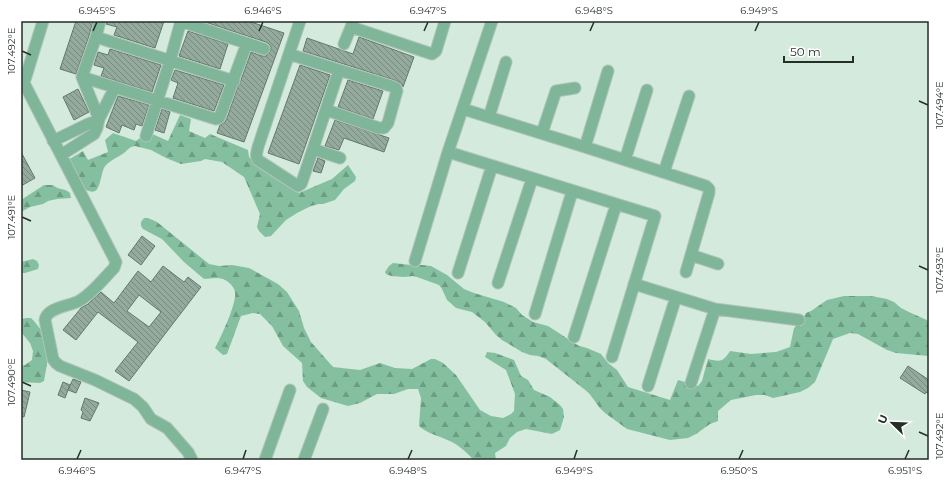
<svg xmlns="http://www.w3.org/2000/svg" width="950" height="481" font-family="Montserrat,sans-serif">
<defs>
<pattern id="forest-firs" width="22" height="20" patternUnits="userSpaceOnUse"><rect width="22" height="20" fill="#84c0a0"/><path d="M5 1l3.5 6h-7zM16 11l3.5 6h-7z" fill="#6c9c82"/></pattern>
<pattern id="building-back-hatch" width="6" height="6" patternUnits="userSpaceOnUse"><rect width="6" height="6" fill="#94aa9d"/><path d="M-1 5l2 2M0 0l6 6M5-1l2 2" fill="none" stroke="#798b80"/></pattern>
</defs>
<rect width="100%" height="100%" fill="#d3eadd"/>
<!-- forest -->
<path fill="url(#forest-firs)" d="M180,115L191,119L189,131L205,138L210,134L248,150L249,157L271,176L299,193L332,179L348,165L356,177L355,181L344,189L335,200L323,204H319L311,206L297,213L286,220L271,236L265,237L259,231L257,227L260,214L244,177L222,162L205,159L201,161L181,164L166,158L151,150L135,146L131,147C128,149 126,151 124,153C117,158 108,161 104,168C101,174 100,189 95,191C91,193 87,190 83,189L68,160L83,151L88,160L108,152L105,140L113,133L136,141L148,132L168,141Z
M44,185H53C58,190 65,188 70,193L71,198L57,199L48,201L43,204L30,207L21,212V200Z
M144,218H148L157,222L209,264L219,266L232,265L249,268L278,284L287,292L299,311L304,328L311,342L333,367L360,370L380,363L395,368L412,369L431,359H435L443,363L456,375L480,410L491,416L503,418L511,414L514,411L515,394L506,370L485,357L487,352L495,353L514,360L521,376L528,380L534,390L550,397L560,405L563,409L564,417L560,430L552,434L526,429L517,432L510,438L506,446L495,453L496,460H474C465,451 457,443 445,439C436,435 427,433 419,426L421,398L418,389H408L394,394H377L360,403L348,406L321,398L307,387L303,381L302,363L283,346L272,326L260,314L253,313L241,316L227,354L223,355L215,348C221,337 237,303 235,292C234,286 228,281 223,279C217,277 209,279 204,279L184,262L162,239L143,229L141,226V222Z
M33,259L37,261L39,265L38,269L25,273H21V262Z
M393,263L411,265H422L431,266L447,275L464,289L474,293L504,302L516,308L522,315L533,322L548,326L579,346L587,348L601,354L608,363L617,370L628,387L670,400L678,380L698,386L702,381L708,359C721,362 723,362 730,351L751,354L776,352L790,347L794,328L801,322L806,313L811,311L827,300L844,296H871L887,299L894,302L901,308L911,313L929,321V356L896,353L887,350L858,334L850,333L833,339L815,382L808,388L800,392L773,398L765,395H756L731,400L718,411V421L710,424L696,434L688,438L670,440L627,429L605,413L599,407L589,393L546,359L538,356L530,355L522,352L502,340L496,335L485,322L472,312L456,308L447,300L442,289L439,285L417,277L413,276L404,277L391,276L386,274L385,272L389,266Z
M27,318H31L34,321L42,331L48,358L44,381L40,383L21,382V366L25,365L32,360L33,351L30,343L21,332V319Z"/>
<!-- building -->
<path fill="url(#building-back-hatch)" stroke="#64796d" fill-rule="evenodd" d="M76,21H93L89,36L76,74L60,69Z
M107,21H164L155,48L114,35L117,27L106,24Z
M202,21H248L284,33L244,142L217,133L220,125L225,122L227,118L238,86L240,83L241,80L251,52L262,56H266L270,52L271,47L269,44L266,42Z
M188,31L228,44L220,69L179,56Z
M359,37L414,57L403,87L401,83L394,80L303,51L307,38L353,54Z
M110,49L161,65L152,92L101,76L104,68L94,65L98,52L108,55Z
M300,65L330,75L299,164L268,153Z
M175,70L224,85L214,111L173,98L178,83L171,80Z
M348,80L383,91L373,119L338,107Z
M78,89L89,112L74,120L63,97Z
M118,96L149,105L142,126L136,124L134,130L122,125L119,133L106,127Z
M162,109L170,112L164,133L155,130Z
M335,120L389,138L384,152L344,138L339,150L325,146Z
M21,152L35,178L21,186Z
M318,158L325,161L321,173L313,171Z
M142,236L155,246L141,265L128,255Z
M163,266L184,282L188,277L201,287L129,381L115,371L138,342L98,312L76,340L63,330L81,308L88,304L101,292L114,303L138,271L151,282ZM139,295L161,312L149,327L127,311Z
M908,366L929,380V394L926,392L925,394L900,378Z
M73,379L81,382L76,393L68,390Z
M63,382L70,385L65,398L58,395Z
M21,390L30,392L24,417L21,416Z
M85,398L99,403L90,421L81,418L83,412L81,410Z"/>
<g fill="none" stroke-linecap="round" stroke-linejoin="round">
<!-- minor casing -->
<g stroke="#b0c4b9" stroke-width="13">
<path id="minor" d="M43,21L24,83L116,262L114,268C104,278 92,294 79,301C70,306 47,307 45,320L53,359L56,363L60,366L95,380L134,399L143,407L151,419L167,428L188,452L192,460
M100,21L96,37L82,77L216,119L219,118L220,116L247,43
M180,21L264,49
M353,21L351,27L432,54L436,51L445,21
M492,21L448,152L655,216L612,357
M96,37L234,81
M344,44L351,27
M289,54L339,70L302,182L301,184L298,186L258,160C255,156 257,152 258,147L300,21
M463,109L585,147L706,186L709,189V193L686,272
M326,110L379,128H384L388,123L396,94L397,91L396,88L391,86L339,70
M489,117L506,62
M99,119L115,87
M542,133L556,91L575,88
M146,136L170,61L181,21
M53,141L88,124L94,122L98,123
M585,147L608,71
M313,149L340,158
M61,155L94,134L97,128L99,119L82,77
M625,160L647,90
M664,172L689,96
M691,255L718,264
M415,261L448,152
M458,273L492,166
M498,283L532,179
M634,284L715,309L691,383
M715,309L799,320
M535,314L572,192
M574,337L616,205
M648,386L676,297
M265,460L290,390
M304,460L323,409"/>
</g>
<!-- minor -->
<use href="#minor" stroke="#7fb699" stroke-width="11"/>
</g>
<!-- ticks -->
<path fill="none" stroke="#252e29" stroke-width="1.5" d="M93,31L97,22M259,31L263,22M424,31L428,22M590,31L594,22M755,31L759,22M22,51L31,55M919,101L928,105M22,217L31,221M919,266L928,270M22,382L31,386M919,432L928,436M77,459L81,450M243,459L246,450M408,459L412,450M574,459L577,450M739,459L743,450M905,459L909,450"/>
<!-- border -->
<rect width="950" height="481" fill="none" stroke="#ffffff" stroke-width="44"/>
<!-- north arrow -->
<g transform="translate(892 423) rotate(293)" stroke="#ffffff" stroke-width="3" paint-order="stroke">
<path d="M0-3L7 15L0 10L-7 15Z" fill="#252e29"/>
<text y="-6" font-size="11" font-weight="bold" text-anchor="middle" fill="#252e29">U</text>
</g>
<!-- scale -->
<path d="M784 56v6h69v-6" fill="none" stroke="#252e29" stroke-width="2"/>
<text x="790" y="56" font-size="12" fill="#252e29" stroke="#ffffff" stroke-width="3" paint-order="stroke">50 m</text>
<rect x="22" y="22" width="906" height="437" fill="none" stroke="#252e29" stroke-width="1.5"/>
<g font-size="10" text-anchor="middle" fill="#252e29">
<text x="97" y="14">6.945°S</text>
<text x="263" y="14">6.946°S</text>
<text x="428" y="14">6.947°S</text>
<text x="594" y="14">6.948°S</text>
<text x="759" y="14">6.949°S</text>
<text transform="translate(11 51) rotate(-90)" y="4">107.492°E</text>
<text transform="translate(939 105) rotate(-90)" y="4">107.494°E</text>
<text transform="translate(11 217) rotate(-90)" y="4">107.491°E</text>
<text transform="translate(939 270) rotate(-90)" y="4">107.493°E</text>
<text transform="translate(11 382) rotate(-90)" y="4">107.490°E</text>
<text transform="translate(939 436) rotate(-90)" y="4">107.492°E</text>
<text x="77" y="474">6.946°S</text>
<text x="243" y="474">6.947°S</text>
<text x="408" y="474">6.948°S</text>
<text x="574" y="474">6.949°S</text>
<text x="739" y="474">6.950°S</text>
<text x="905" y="474">6.951°S</text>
</g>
</svg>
